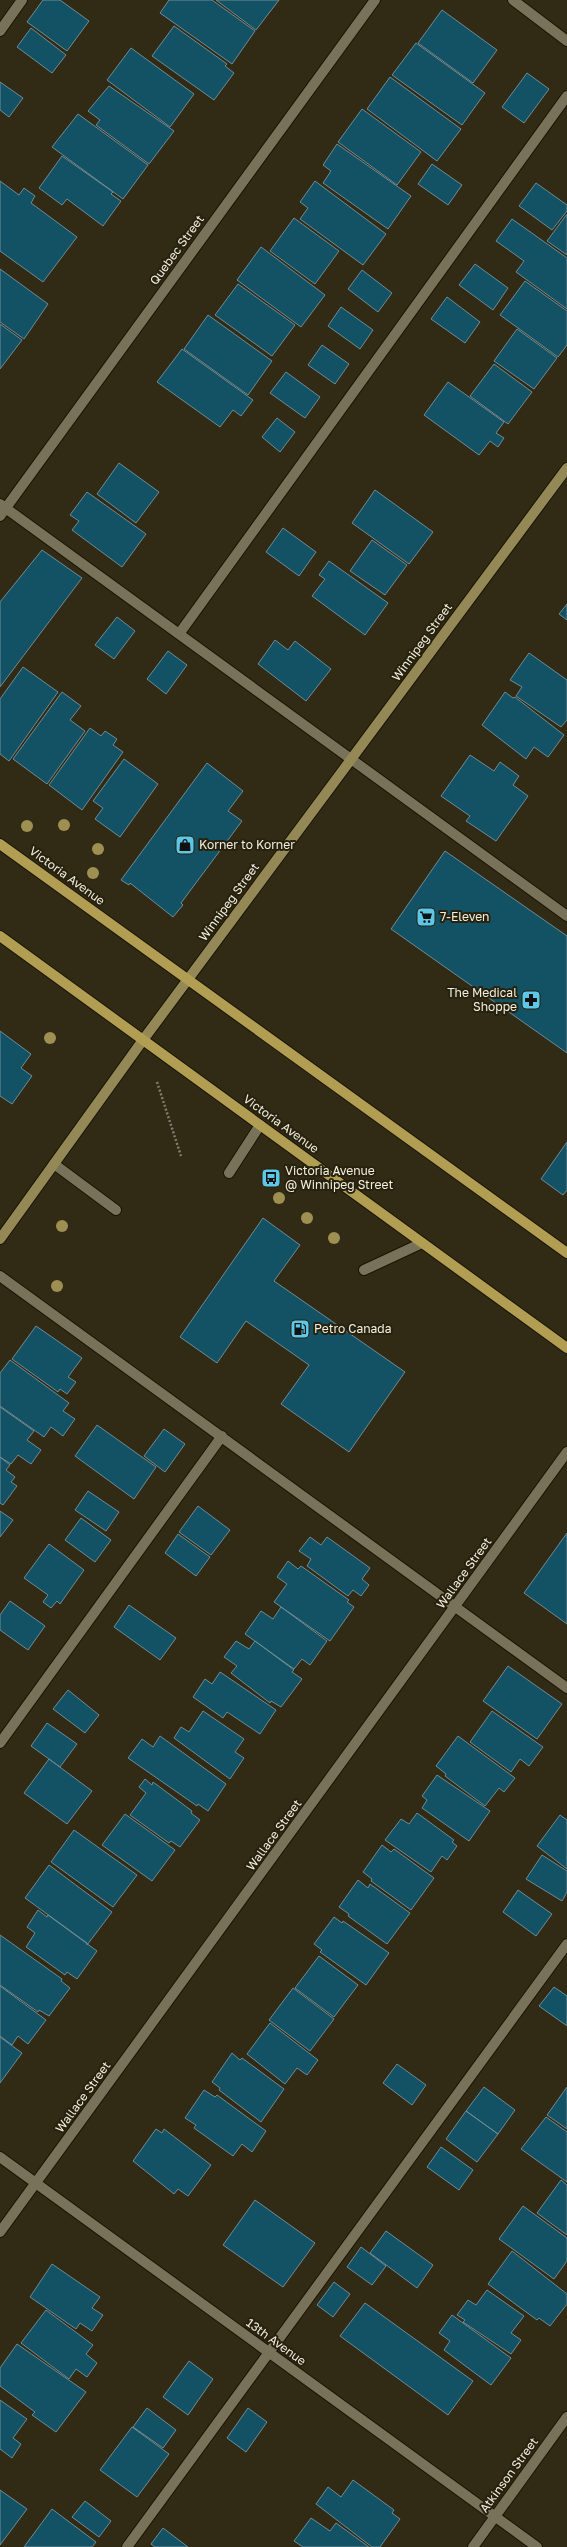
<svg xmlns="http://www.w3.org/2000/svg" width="567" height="2547" font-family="'Golos Text',sans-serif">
<rect width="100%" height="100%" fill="#312b16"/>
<!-- building -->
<path fill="#135264" stroke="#6f8b95" d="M43,0H60L89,21L67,51L27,22Z
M169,0H212L255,31L232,64L160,13Z
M216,0H279L256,30Z
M442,10L497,50L473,83L418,43Z
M174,26L227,64L225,66L234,73L214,100L152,56Z
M31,28L66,55L52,73L17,47Z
M416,43L485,93L462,125L392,75Z
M131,48L194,94L170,127L107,80Z
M527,73L549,89L524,123L502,107Z
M390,77L461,129L437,161L367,109Z
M0,82L23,98L9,117L0,110Z
M109,86L174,131L149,164L96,125L100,120L88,111Z
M362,109L421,152L397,185L338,142Z
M78,114L148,165L123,199L52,147Z
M337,144L411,196L388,229L323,183L331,171L323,165Z
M62,156L113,192L111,194L121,201L103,226L67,199L62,205L39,188Z
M432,164L462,185L448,205L418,184Z
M0,181L19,195L24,188L35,196L31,203L77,237L43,282L0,251Z
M315,181L386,234L363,265L300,219L308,208L300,202Z
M536,183L567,205V211L552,230L519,206Z
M567,214V255L547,241Z
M294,218L339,251L315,284L270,251Z
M512,219L567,258V309L516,272L524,261L496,241Z
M261,247L325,295L301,327L237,280Z
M475,264L508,288L493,310L459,285Z
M0,269L48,304L24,339L0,322Z
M362,270L392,293L378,312L348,289Z
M525,281L567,311V345L558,357L500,315Z
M238,284L295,325L272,356L215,315Z
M447,297L480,322L465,343L431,319Z
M341,307L373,330L360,349L328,326Z
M208,315L272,361L248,395L184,349Z
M0,324L22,340L0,369Z
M517,329L557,358L534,389L494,361Z
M322,345L349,364L335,384L308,365Z
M182,349L253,400L241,416L233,410L220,427L157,382Z
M494,364L532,392L508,424L470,396Z
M286,372L320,397L305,418L270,393Z
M448,382L504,422L496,433L504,438L498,447L490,441L479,455L424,415Z
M277,418L295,432L280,452L262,437Z
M119,463L159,492L136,523L97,494Z
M375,490L433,532L409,564L352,523Z
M87,492L146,534L122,567L72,530L79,521L70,515Z
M283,528L316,552L299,576L266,552Z
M372,540L407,565L385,595L350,571Z
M42,550L82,578L0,687V602Z
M329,561L388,603L365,635L312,596L325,579L319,575Z
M567,604V620L559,614Z
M117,617L135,631L114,659L95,645Z
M275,640L288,650L295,641L331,669L306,701L258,664Z
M168,651L187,665L166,694L147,679Z
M529,653L567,680V720L561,727L516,696L522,687L510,680Z
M23,667L58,692L9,761L0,754V699Z
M62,692L81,706L70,720L85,731L47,784L13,759Z
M505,692L513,698L515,697L564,735L548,757L534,747L526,759L482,725Z
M90,728L101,736L105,731L117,739L113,745L123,752L82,810L49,785Z
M470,755L494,771L500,762L519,776L513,785L528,796L496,841L466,821L470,816L441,796Z
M124,759L158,784L120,837L95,819L103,808L93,801Z
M207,763L243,791L228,811L242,821L181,903L183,905L173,917L130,883L129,885L121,880Z
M445,851L567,936V1053L391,929Z
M0,1031L31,1054L21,1068L32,1076L12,1104L0,1096Z
M567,1142V1190L563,1195L541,1179Z
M263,1218L300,1245L274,1281L405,1372L349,1452L281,1404L309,1365L246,1321L217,1363L180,1337Z
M36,1326L82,1358L68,1377L76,1382L67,1394L60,1389L58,1392L12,1359Z
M10,1360L69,1403L63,1411L75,1419L63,1436L51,1427L44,1437L0,1406V1373Z
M0,1407L34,1431L27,1440L41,1450L31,1464L18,1455L11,1464L0,1457Z
M97,1425L156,1467L134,1499L75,1456Z
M164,1429L185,1444L165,1472L144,1456Z
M0,1457L10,1465L6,1470L15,1477L11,1482L17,1486L3,1505L0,1503Z
M88,1491L119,1512L106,1531L75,1510Z
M198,1506L230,1530L211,1555L179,1532Z
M0,1511L13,1520L0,1537Z
M81,1518L111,1540L95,1562L65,1540Z
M567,1533V1624L524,1593Z
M178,1534L210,1557L196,1576L165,1553Z
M310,1537L321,1545L327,1537L370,1568L362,1579L369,1585L361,1596L353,1590L348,1596L307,1566L311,1559L299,1551Z
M49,1544L84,1570L60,1604L57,1601L51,1608L43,1602L48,1595L24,1578Z
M288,1561L298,1569L301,1566L349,1600L347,1602L354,1607L330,1641L274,1602L287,1584L277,1577Z
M10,1601L45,1626L28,1650L0,1630V1615Z
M129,1605L176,1638L160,1660L114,1627Z
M281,1607L327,1641L310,1665L302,1659L294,1669L245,1634L261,1611L273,1619Z
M236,1641L249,1649L255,1641L294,1670L292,1672L302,1679L281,1707L271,1701L270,1703L231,1673L237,1666L224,1657Z
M508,1666L562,1704L537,1739L483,1701Z
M220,1672L276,1710L260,1734L227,1712L223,1718L193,1697L205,1679L212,1684Z
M68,1690L99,1715L85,1733L53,1709Z
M203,1711L244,1739L235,1752L244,1758L230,1779L174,1738L181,1727L189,1732Z
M492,1711L543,1747L529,1766L520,1759L511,1772L470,1742Z
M47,1723L77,1744L60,1767L31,1746Z
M160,1736L226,1784L208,1811L198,1804L197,1806L128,1758L142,1739L153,1747Z
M458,1736L515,1778L504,1792L499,1788L485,1806L445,1776L446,1774L436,1766Z
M49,1759L92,1791L67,1824L24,1793Z
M437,1775L490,1811L469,1841L422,1808L427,1800L422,1796Z
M145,1779L152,1785L153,1782L192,1811L191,1813L200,1820L180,1847L171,1841L169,1843L130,1815L146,1793L139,1787Z
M417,1813L454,1840L452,1842L457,1846L447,1860L442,1856L431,1872L385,1840L401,1819L409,1824Z
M125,1814L175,1850L152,1881L102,1845Z
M560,1815L567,1820V1869L537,1846Z
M74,1830L137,1875L113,1907L51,1862Z
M382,1845L391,1852L394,1849L434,1878L411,1910L371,1881L372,1879L363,1872Z
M542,1855L567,1871V1892L562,1901L526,1879Z
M49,1865L112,1912L87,1945V1943L25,1898Z
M358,1880L368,1888L370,1884L410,1913L387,1944L348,1916L349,1914L339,1907Z
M518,1890L552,1914L536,1936L503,1912Z
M38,1910L47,1917L48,1915L97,1951L77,1979L67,1972L65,1975L26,1947L35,1933L27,1927Z
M334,1917L342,1923L343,1921L389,1953L366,1985L320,1952L322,1950L314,1944Z
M0,1935L62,1979L61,1981L70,1988L49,2016L39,2010L38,2012L0,1985Z
M319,1956L358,1985L334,2017L295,1988Z
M0,1986L46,2020L28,2044L18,2036L12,2045L0,2036Z
M554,1987L567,1996V2026L539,2006Z
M293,1988L334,2019L310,2051L269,2020Z
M270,2023L318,2060L307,2075L297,2068L285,2084L247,2054Z
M0,2037L22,2053L0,2083Z
M232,2053L240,2060L242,2058L284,2089L261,2122L219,2090L220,2088L212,2082Z
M397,2064L426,2085L412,2105L383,2083Z
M484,2087L515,2110L498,2134L466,2111Z
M567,2087V2129L547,2115Z
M204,2090L215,2097L217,2095L266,2131L252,2152L242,2144L233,2156L194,2128L196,2125L185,2118Z
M466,2111L498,2134L477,2162L446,2139Z
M546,2117L567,2132V2182L521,2149Z
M156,2129L162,2133L164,2129L211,2165L188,2196L178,2189L174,2194L133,2161Z
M441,2147L473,2170L459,2190L427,2167Z
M561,2180L567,2185V2235L537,2213Z
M255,2200L315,2243L283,2287L223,2245Z
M523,2206L567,2238V2261L554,2279L499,2239Z
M386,2231L433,2265L417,2288L370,2253Z
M361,2247L386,2266L372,2285L347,2267Z
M512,2251L567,2294V2304L550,2326L539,2318L537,2320L488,2284Z
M52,2264L100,2297L92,2308L103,2315L92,2331L80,2323L76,2329L30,2297Z
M334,2282L350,2294L333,2317L317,2305Z
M487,2290L524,2316L511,2333L521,2340L511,2354L463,2322L465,2320L457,2315L468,2300L476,2305Z
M365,2303L473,2381L448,2415L340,2336Z
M46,2310L93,2345L86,2354L97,2363L87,2377L76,2369L69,2379L21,2343Z
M452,2315L511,2358L491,2385L444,2350L450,2341L439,2333Z
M17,2344L86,2392L56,2432L32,2415L35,2412L0,2386V2368Z
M189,2361L213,2379L188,2415L163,2397Z
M0,2400L27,2419L13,2438L21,2444L12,2458L0,2449Z
M147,2408L176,2430L163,2448L133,2427Z
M248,2408L267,2422L246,2452L227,2438Z
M132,2427L169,2454L137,2497L100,2470Z
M353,2480L394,2510L392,2513L400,2519L380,2547H372L316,2504L328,2487L341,2497Z
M0,2490L27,2509L0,2545Z
M85,2501L111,2521L99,2537L72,2517Z
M52,2509L96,2542L92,2547H24Z
M311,2518L330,2531L336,2523L369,2547H303L294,2541Z
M163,2528L188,2547H155L151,2544Z"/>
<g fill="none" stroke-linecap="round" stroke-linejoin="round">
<!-- lane casing -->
<g stroke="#191402" stroke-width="12">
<path id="lane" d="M0,31L22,0
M0,504L567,916
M179,634L567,96
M54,1164L116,1210
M229,1173L260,1125
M364,1270L422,1243
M0,1276L567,1688
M0,1743L222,1436
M127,2547L567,1944"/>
</g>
<!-- street casing -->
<g stroke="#191402" stroke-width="12">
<path id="street" d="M513,0L567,41
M0,516L375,0
M0,2157L537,2547
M0,2232L567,1452
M473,2547L567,2417"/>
</g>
<!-- secondary casing -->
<g stroke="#191402" stroke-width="12">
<path id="secondary" d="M0,1239L143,1040L567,468"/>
</g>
<!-- primary casing -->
<g stroke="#191402" stroke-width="12">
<path id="primary" d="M0,844L567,1253
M0,936L567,1348"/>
</g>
<!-- path -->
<path stroke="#827d6b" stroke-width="2.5" stroke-dasharray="2 2" stroke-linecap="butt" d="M157,1082L181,1156"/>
<!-- lane -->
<use href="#lane" stroke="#78725a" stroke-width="10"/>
<!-- street -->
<use href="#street" stroke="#78725a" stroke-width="10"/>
<!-- secondary -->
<use href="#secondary" stroke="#948856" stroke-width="10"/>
<!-- primary -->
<use href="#primary" stroke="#b19e52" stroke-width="10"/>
</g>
<!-- trees -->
<g fill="#9e8f53">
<circle cx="64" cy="825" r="6"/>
<circle cx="27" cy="826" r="6"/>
<circle cx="98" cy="849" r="6"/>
<circle cx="93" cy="873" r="6"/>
<circle cx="50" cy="1038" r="6"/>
<circle cx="279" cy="1198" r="6"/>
<circle cx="307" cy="1218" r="6"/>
<circle cx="62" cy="1226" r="6"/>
<circle cx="334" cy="1238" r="6"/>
<circle cx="57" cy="1286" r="6"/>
</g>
<!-- icons -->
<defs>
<g id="shop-square" transform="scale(1)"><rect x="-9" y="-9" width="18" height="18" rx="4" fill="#5dc7e8" stroke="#27220d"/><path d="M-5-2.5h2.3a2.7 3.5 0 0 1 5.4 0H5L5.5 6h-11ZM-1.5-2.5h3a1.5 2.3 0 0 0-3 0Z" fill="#111"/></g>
<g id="supermarket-square" transform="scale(1)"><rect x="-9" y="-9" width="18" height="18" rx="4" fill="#5dc7e8" stroke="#27220d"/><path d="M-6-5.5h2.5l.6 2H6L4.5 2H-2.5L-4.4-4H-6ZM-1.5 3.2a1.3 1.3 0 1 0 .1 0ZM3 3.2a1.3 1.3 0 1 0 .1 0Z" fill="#111"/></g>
<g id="pharmacy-square" transform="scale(1)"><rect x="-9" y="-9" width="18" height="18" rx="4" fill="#5dc7e8" stroke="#27220d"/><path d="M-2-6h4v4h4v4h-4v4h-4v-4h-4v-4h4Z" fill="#111"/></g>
<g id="bus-square" transform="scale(1)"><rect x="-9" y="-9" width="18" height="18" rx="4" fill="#5dc7e8" stroke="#27220d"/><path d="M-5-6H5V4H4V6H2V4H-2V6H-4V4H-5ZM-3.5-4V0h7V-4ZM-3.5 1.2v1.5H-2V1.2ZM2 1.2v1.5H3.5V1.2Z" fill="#111"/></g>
<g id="fuel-square" transform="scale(1)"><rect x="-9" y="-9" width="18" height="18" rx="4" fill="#5dc7e8" stroke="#27220d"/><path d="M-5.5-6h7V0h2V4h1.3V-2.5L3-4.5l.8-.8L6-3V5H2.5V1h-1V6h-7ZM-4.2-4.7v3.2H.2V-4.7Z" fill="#111"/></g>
</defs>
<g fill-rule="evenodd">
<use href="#shop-square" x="185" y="845"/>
<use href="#supermarket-square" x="426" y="917"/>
<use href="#pharmacy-square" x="531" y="1000"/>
<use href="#bus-square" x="271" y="1178"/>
<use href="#fuel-square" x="300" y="1329"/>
</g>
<g text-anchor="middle" stroke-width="4" stroke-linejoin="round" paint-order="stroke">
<!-- street labels -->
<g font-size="12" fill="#f3f0e2" stroke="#27220d">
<text transform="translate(177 250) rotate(-54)" y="4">Quebec Street</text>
<text transform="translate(422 642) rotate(-54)" y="4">Winnipeg Street</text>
<text transform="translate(67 876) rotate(36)" y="4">Victoria Avenue</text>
<text transform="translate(229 902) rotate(-54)" y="4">Winnipeg Street</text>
<text transform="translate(281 1124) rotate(36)" y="4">Victoria Avenue</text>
<text transform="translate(464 1573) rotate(-54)" y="4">Wallace Street</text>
<text transform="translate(274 1835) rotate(-54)" y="4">Wallace Street</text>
<text transform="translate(83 2097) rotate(-54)" y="4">Wallace Street</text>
<text transform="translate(276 2342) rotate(36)" y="4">13th Avenue</text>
<text transform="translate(509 2475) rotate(-54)" y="4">Atkinson Street</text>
</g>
<!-- poi labels -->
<g font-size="12" fill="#f3f0e2" stroke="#27220d" text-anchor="start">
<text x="199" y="849">Korner to Korner</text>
<text x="440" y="921">7-Eleven</text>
<text x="517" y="997" text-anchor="end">The Medical<tspan x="517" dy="14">Shoppe</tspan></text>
<text x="285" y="1175">Victoria Avenue<tspan x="285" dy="14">@ Winnipeg Street</tspan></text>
<text x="314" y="1333">Petro Canada</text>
</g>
</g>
</svg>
